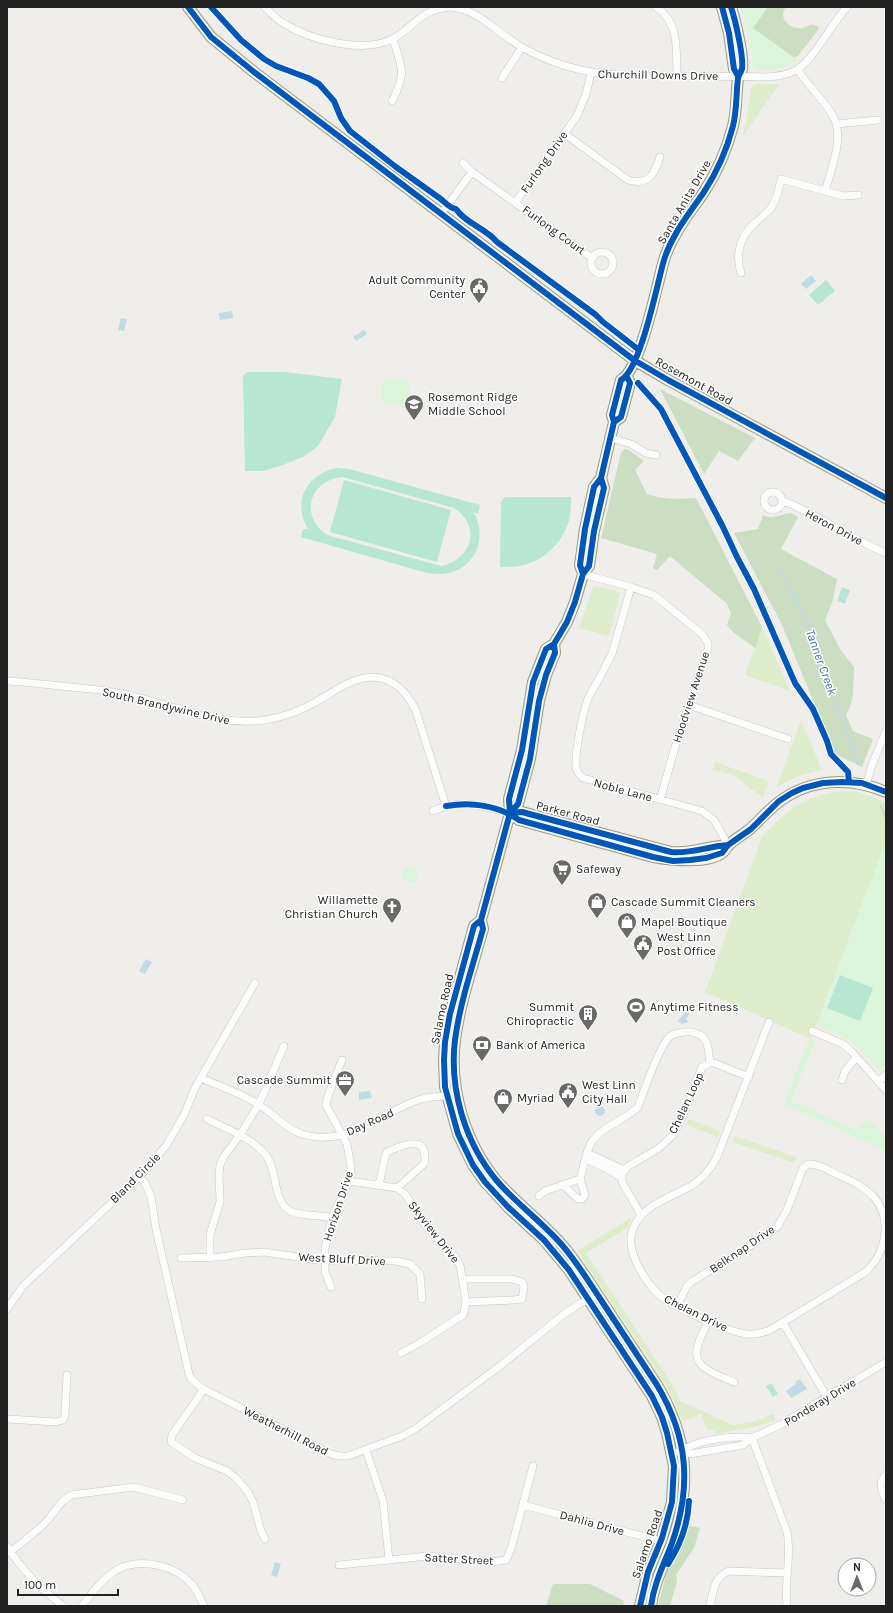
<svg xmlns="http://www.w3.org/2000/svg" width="893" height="1613" font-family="Karla,sans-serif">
<rect width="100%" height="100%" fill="#f0eeeb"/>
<!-- grass -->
<path fill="#ddeccb" d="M757,84H779L744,135L743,134L747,117L751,88L754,85Z
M597,586L619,592L620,594L609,636L579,628L593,587Z
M762,627L790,691L745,675Z
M801,720L822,770L798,776L777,787Z
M715,762L769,781L763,798L733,775L713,770Z
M840,791L859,792L886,802V841L811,1039L705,992L762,837C788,809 801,797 840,791Z
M689,1119L720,1131L718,1137L687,1125Z
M735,1136L796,1157L794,1163L733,1142Z
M631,1218L627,1228L586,1253L672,1384L680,1401L733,1425L756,1421L773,1414L776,1420L758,1426L715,1434L714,1430H707L701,1414L683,1421L666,1385L577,1251Z"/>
<!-- forest -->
<path fill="#cbdec1" d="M741,7H786C777,19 791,30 803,28C806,27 810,25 812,24L819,27L818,30L798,56L793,58L747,26Z
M660,389L755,438L738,461L719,451L704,474Z
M625,449L629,450L644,461L635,470L647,494C664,500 678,499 696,498L762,627L755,648C745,640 734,635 727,625L731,613L727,604L670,556L657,570L653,568L657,554L601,538L621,453Z
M791,513L798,517L781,549L837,579L833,600L825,620L840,649L854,667L853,694L850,707L846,715L853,731L873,739L862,767L835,754L782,625L734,533L758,529L763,515C774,520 780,514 791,513Z
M687,1525L700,1528L694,1548L676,1575L677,1582L670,1606H658L667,1570L682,1542Z
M553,1584H590L624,1601L623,1606H546Z"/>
<!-- park -->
<path fill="#daf5da" d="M741,7H768L753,28L798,60C784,70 773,70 757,70L752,65L749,35Z
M403,380L409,382V405H395L382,402C381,399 381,396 381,392C381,377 391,381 403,380Z
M886,841V1064L880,1069L852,1042L817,1024Z
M405,867L419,870L415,883L402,879Z
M809,1039L815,1041L791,1101L856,1130L869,1119L886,1138V1151L784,1104Z"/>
<!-- pitch -->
<path fill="#b7e6d2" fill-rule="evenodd" d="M826,280L835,291L818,305L809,295Z
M247,372H285L342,379L335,417L318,446L303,457L280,466L263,471H245L243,376Z
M336,468L349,469L480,505L478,514L473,512C487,532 478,563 455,571C445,575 437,574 427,573L301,537L303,529H308C292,502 306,475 336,468ZM343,477L454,508C482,526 472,560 441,566L327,535C299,516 309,480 343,477Z
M344,480L451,510L437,562L330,532Z
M505,497H571C571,503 571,510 570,516C565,541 544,562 519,566C513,567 506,567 500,567L501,502Z
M842,587L850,590L845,604L837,601Z
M840,975L873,988L860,1021L827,1008Z
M771,1383L778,1394L773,1397L766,1386Z"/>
<!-- water -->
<path fill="#bfdbe3" d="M811,275L816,281L806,289L801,284Z
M232,311L233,318L220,320L219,313Z
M121,318L127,319L124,331L118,330Z
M364,330L367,334L356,341L353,337Z
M146,959L152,962L145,974L139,971Z
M686,1010L690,1013L686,1019L689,1022L682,1024L678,1021Z
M370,1091L372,1098L359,1100V1092Z
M595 1111a5 5 0 1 1 10 0a5 5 0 1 1-10 0Z
M800,1379L807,1389L791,1398L786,1391L796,1384L795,1382Z
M275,1562L281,1564L277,1577L271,1575Z"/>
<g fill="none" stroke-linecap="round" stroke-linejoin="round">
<!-- stream -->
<path stroke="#bfdbe3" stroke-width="2" d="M776,564L806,618L858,764
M881,806L886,819"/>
<!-- street casing -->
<g stroke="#c9c8c7" stroke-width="8">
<path id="street" d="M265,7C271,13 276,19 283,23C310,40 363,54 392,39C416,27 418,10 450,7
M450,7C475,9 489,25 508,38C523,49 540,57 557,63C595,77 634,76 674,76C704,76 733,76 763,77C774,77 786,76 796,70C813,61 832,23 847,7
M656,7C680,23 676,50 677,76
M798,70C808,86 824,100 833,116C845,138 831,169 825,191
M502,78L522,47
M392,101C407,72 402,69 393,39
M836,124L878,120
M565,134L628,180C648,186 655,174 660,157
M463,163L472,172L592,258
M515,203L577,116L586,94L591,73
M441,214L472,172
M591 263a11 11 0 1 1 22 0a11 11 0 1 1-22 0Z
M741,273C735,254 740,236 755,223C760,218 766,214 771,208C777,199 779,189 781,179L843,196L858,195
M611,438L631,444L646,453L656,455
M764 501a9 9 0 1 1 18 0a9 9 0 1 1-18 0Z
M783,501C819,514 850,539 886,553
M583,574L631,587L654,595L702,634L708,643V649L677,740L660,800
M631,587L612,654L588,699C583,712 575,751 576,765C576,771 579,775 583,778L702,811L714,820L728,845
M7,681C28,682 49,685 70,687C89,689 108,690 127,695C174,705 217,727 266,720C282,717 300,711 314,703C327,696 340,686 354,681C383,670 404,685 416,711L446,806
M689,705L788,739
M866,785L872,765L886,731
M433,811C462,798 482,806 510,813
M812,1031L843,1044L851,1051L886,1090
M201,1078C219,1086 243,1094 259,1105C273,1113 284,1127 299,1133C346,1150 380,1112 421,1099C431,1096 441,1097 451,1095
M842,1080L845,1071L856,1058
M878,1082L886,1075
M207,1119C226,1129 251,1137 265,1154C278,1169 272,1201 290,1211C302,1217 319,1214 332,1218
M587,1153L624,1170
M586,1159L613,1172L622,1178
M139,1177L145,1183L151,1197L156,1229L189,1374L191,1379L202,1388L331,1454L339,1456H348L402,1436L415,1429L500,1366L563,1315L579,1304L592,1298
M349,1181L397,1188L405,1194L426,1226L456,1258L460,1265L466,1302L464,1312L463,1315L418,1344L401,1353
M564,1184L565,1187L578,1199H582L585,1195L580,1179
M379,1185L385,1157L387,1152C396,1148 421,1136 424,1151C425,1156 426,1160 424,1164L397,1188
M539,1196L545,1191L580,1179C584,1167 585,1150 593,1140C603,1126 625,1120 638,1107C644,1091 658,1049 669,1037C674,1033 686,1031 692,1032C710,1036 708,1049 710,1063
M641,1215L622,1182V1174L627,1167L659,1148L672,1136L681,1120L702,1067L710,1063H714L749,1077
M181,1258L221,1257L245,1253L264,1252L318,1260L396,1261L410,1264L420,1274L422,1299
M210,1258V1234L220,1202L219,1175L220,1165L224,1156L240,1135L259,1104L284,1046
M463,1279H512L522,1282L524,1287L522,1299L513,1300L466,1302
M331,1287L325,1272V1248L332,1218L349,1181L351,1167L347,1144L326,1105L328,1096L342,1060
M677,1306L687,1286L691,1282L750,1246L777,1227L787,1210L803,1168L808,1164C818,1163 828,1170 836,1174C850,1180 862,1185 873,1196C893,1218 887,1254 864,1273L770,1330C762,1333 755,1335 746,1334C727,1331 669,1306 656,1292C644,1279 629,1255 631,1237C635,1207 668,1199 691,1186C702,1179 711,1169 717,1157L769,1022
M7,1309L23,1286L139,1177L166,1146L184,1115L195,1088L255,983
M708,1321C705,1330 698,1340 697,1350C693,1369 721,1376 734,1382
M783,1323L827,1397
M204,1389L172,1435L171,1442L195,1458L227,1471L236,1478L248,1492L253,1502L261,1531L265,1539
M7,1419L56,1422L63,1420L65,1415L67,1375
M752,1438L787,1532C792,1556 784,1581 787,1606
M366,1450L383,1501L389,1560
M682,1451C696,1440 734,1435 752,1438
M678,1452L690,1454L743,1445L752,1438L782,1424L886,1362
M886,1475C878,1482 881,1491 886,1500
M523,1505L661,1541
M7,1546C22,1571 41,1589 63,1606
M10,1552C23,1542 42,1528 51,1516C59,1506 60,1502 71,1495L134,1487L183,1500
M339,1565L428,1556L491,1562L506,1560L511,1549L533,1466
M82,1606C92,1593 101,1580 115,1571C139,1556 177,1565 194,1587C198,1593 201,1600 204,1606
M710,1606C713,1591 714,1577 729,1571L787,1573"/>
</g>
<!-- secondary casing -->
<g stroke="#999a82" stroke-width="12">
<path id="secondary" d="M188,7L211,37L254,72L634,360L668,380L886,498
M722,7L729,33L734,69L738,76
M614,422L621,417L630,383L627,377
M601,478L604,488L594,531L589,566L583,574L575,602L567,622L554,644L546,649L533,682L522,750L509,799L510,813L481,920L474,926L450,1014L445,1042L444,1060L445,1087L458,1134L473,1165L485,1182L508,1207L544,1240L569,1270L652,1396L662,1417L667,1433L674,1466L672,1502L662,1538L648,1572L640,1606
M583,574L580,565L585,529L594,487L601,478L614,422L612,415L621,380C641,369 657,284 664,260C672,234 689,214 704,192C717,172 727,149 733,126C737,110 736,94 738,78C739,75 741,72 742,69C744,57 735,19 731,7
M510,813L519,820L653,857C670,860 709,864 722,853C725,851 726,848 728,846C734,839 743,835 750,829C760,820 768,810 779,802C810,778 851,777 886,792
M510,813L522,812L671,852C691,854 709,846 728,845
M510,813L518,804L530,759L539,701L546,675L555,653L554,644
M481,920L483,929C473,965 460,1002 455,1040C449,1089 465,1143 497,1181C517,1204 542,1222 562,1245C576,1261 587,1279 599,1297C618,1326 638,1356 657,1385C688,1437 692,1486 672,1543C664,1564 654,1583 651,1606"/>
</g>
<!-- street -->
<use href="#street" stroke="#fdfcfc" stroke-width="7"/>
<!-- secondary -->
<use href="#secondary" stroke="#f4f4ed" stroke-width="10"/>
<!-- cycleway casing -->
<g stroke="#fff" stroke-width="8">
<path id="cycleway" d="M188,7L211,37L254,72L634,360L668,380L886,498
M211,7L241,40L264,59L276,66L308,78L319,84L334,101L341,118L350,131L396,167L438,197C444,200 448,208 456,209C466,224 486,228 497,242L596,315L603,322L639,350
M722,7L729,33L734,69L738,76
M638,383L661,409L723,527L737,557L754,589L795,683L813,709L827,741L831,754L848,772L849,782
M614,422L621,417L630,383L627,377
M601,478L604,488L594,531L589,566L583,574L575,602L567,622L554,644L546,649L533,682L522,750L509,799L510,813L481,920L474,926L450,1014L445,1042L444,1060L445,1087L458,1134L473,1165L485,1182L508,1207L544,1240L569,1270L652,1396L662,1417L667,1433L674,1466L672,1502L662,1538L648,1572L640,1606
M583,574L580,565L585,529L594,487L601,478L614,422L612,415L621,380C641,369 657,284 664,260C672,234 689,214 704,192C717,172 727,149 733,126C737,110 736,94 738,78C739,75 741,72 742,69C744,57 735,19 731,7
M446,806C471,802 498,805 519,820L653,857L673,861L690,860L706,858L722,853L728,845L751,829L779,801L792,793L803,788L823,783L842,782L862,783L886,792
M510,813L522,812L671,852C691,854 709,846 728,845
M510,813L518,804L530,759L539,701L546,675L555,653L554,644
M481,920L483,929C473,965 460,1002 455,1040C449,1089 465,1143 497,1181C517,1204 542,1222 562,1245C576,1261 587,1279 599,1297C618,1326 638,1356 657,1385C688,1437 692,1486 672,1543C664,1564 654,1583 651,1606
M668,1564C681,1544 688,1525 689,1501"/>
</g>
<!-- cycleway -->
<use href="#cycleway" stroke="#0057b8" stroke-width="6"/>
</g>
<!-- icons -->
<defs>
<g id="civic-pin" transform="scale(1)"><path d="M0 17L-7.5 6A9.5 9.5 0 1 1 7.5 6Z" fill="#6a6968" stroke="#fff"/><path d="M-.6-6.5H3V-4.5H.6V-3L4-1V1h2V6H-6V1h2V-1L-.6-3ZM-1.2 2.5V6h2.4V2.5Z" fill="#fff"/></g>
<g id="school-pin" transform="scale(1)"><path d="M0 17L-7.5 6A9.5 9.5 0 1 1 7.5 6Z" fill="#6a6968" stroke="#fff"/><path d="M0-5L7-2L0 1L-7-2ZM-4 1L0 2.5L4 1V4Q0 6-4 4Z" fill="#fff"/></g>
<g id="supermarket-pin" transform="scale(1)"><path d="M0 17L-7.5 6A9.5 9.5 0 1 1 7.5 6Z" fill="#6a6968" stroke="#fff"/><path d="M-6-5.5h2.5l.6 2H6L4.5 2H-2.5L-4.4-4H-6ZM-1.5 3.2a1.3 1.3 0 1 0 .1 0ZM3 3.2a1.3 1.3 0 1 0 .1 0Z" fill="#fff"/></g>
<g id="shop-pin" transform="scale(1)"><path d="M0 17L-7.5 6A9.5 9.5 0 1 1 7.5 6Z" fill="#6a6968" stroke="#fff"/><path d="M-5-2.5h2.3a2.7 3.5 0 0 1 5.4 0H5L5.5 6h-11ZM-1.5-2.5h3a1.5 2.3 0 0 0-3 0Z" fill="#fff"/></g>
<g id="church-pin" transform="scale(1)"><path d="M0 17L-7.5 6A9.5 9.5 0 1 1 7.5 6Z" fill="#6a6968" stroke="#fff"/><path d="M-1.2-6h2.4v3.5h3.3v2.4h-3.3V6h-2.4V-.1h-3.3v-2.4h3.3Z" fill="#fff"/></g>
<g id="stadium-pin" transform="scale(1)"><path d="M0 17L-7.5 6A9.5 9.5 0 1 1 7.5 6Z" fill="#6a6968" stroke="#fff"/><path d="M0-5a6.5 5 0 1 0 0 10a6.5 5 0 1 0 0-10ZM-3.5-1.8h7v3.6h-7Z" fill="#fff"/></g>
<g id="building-pin" transform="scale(1)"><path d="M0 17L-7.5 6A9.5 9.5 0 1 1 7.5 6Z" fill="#6a6968" stroke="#fff"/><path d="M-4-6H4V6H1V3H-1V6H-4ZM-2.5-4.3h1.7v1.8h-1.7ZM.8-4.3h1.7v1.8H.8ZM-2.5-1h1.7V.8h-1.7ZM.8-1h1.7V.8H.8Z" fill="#fff"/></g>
<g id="bank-pin" transform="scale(1)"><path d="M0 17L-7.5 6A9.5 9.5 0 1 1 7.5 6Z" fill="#6a6968" stroke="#fff"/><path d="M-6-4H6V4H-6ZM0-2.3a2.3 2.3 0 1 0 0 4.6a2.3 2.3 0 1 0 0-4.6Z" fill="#fff"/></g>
<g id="office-pin" transform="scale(1)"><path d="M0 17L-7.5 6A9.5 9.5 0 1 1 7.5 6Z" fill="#6a6968" stroke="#fff"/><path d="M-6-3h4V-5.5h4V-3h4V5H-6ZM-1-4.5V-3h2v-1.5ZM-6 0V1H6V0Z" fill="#fff"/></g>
</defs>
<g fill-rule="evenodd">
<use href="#civic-pin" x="479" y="287"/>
<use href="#school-pin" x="414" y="404"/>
<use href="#supermarket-pin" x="562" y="869"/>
<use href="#shop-pin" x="597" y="902"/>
<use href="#church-pin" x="392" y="907"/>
<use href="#shop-pin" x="627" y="922"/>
<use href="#civic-pin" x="643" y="944"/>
<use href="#stadium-pin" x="636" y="1007"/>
<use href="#building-pin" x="588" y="1014"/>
<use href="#bank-pin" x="482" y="1045"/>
<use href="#office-pin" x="345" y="1080"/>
<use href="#civic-pin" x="568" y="1092"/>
<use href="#shop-pin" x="503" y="1098"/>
</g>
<g text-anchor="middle" stroke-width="3" stroke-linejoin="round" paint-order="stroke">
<!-- street labels -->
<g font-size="12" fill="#222" stroke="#fff">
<text transform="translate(658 75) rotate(1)" y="4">Churchill Downs Drive</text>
<text transform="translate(544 162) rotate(-55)" y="4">Furlong Drive</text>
<text transform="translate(684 202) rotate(-60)" y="4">Santa Anita Drive</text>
<text transform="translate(554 230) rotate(36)" y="4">Furlong Court</text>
<text transform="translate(694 381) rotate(29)" y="4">Rosemont Road</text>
<text transform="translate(834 527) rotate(28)" y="4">Heron Drive</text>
<text transform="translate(691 697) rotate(-72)" y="4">Hoodview Avenue</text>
<text transform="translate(166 706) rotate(13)" y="4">South Brandywine Drive</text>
<text transform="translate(623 790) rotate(15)" y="4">Noble Lane</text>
<text transform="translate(568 813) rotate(15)" y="4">Parker Road</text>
<text transform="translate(442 1009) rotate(-78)" y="4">Salamo Road</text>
<text transform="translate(686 1103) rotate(-65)" y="4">Chelan Loop</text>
<text transform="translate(370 1122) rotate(-24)" y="4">Day Road</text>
<text transform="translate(135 1178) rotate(-45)" y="4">Bland Circle</text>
<text transform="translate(338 1206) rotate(-72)" y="4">Horizon Drive</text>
<text transform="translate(434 1232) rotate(52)" y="4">Skyview Drive</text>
<text transform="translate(742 1249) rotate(-34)" y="4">Belknap Drive</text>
<text transform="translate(342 1259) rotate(3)" y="4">West Bluff Drive</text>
<text transform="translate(696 1313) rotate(26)" y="4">Chelan Drive</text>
<text transform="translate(820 1402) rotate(-31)" y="4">Ponderay Drive</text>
<text transform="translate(286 1431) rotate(27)" y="4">Weatherhill Road</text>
<text transform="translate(592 1523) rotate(15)" y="4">Dahlia Drive</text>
<text transform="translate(647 1544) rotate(-71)" y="4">Salamo Road</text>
<text transform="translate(459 1559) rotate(3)" y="4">Satter Street</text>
</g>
<!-- poi labels -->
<g font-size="12" fill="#222" stroke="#fff" text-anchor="start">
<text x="465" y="284" text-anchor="end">Adult Community<tspan x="465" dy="14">Center</tspan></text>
<text x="428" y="401">Rosemont Ridge<tspan x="428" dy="14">Middle School</tspan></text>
<text x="576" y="873">Safeway</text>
<text x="378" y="904" text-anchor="end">Willamette<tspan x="378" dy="14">Christian Church</tspan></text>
<text x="611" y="906">Cascade Summit Cleaners</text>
<text x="641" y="926">Mapel Boutique</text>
<text x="657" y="941">West Linn<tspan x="657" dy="14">Post Office</tspan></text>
<text x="574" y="1011" text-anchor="end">Summit<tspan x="574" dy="14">Chiropractic</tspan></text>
<text x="650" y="1011">Anytime Fitness</text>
<text x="496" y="1049">Bank of America</text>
<text x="331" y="1084" text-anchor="end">Cascade Summit</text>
<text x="582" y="1089">West Linn<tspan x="582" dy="14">City Hall</tspan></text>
<text x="517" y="1102">Myriad</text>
</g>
<!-- water labels -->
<g font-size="13" font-style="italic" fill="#4a7aab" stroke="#fff">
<text transform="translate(822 662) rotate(70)" y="5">Tanner Creek</text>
</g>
</g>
<!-- border -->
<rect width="893" height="1613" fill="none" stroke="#222222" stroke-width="16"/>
<!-- north arrow -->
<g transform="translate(857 1577)"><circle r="19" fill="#ffffff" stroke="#a7a7a7"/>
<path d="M0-3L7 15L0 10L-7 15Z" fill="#6a6968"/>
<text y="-6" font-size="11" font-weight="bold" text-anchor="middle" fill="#222222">N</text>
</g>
<!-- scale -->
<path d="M18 1589v6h100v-6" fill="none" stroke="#222222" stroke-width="2"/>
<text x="24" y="1589" font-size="12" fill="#222222" stroke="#ffffff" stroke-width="3" paint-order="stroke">100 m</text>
</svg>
